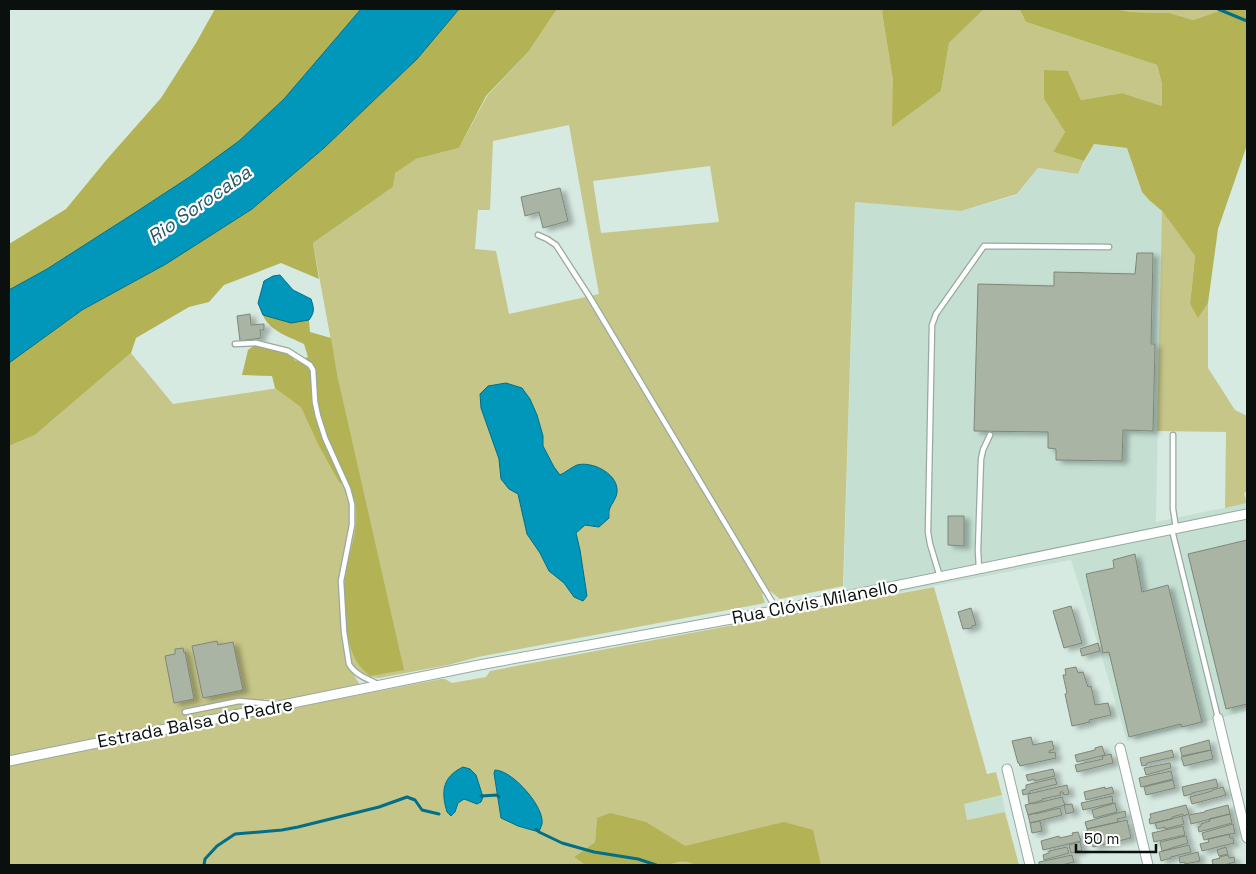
<svg xmlns="http://www.w3.org/2000/svg" width="1256" height="874" font-family="'Space Grotesk',sans-serif">
<defs>
<filter id="shadow"><feDropShadow dx="5.5" dy="3" stdDeviation="2.5" flood-color="#0004"/></filter>
</defs>
<rect width="100%" height="100%" fill="#d7eae1"/>
<!-- built -->
<path fill="#c5e0d3" d="M1094,144L1127,148L1142,192L1149,200L1162,211L1156,522L1247,503V711L1127,741L1100,651L1071,560L843,603L855,202L961,211L1017,195L1038,168L1078,174Z
M1002,795L1005,812L967,820L963,804Z"/>
<!-- green -->
<path fill="#c6c688" fill-rule="evenodd" d="M557,9H884L882,12L893,81V126L941,91L949,43L984,9H1021L1020,10L1026,22L1157,65L1162,84V106L1122,93L1081,100L1068,71L1044,99L1065,132L1053,152L1084,161L1078,174L1038,168L1017,194L961,211L855,202L843,586L780,599L770,591L762,594L765,603L478,657L448,665L379,678C370,678 364,674 357,669L352,672L360,685L287,701L264,699L262,706L9,758V446L35,435L131,353L173,404L338,379L313,243L393,187L394,173L416,159L459,148L487,96L529,51ZM569,125L599,294L509,314L496,251L475,249L478,210H490L493,141ZM710,166L719,222L601,233L593,181Z
M1116,9H1225L1193,20L1170,13L1130,12Z
M1162,211L1195,256L1190,304L1198,317L1208,303V368L1235,410L1247,416V490L1244,494L1247,503L1225,508L1226,432L1157,431Z
M934,587L987,774L996,772L1002,795L964,804L967,820L1005,812L1019,865H604L597,818L595,842L574,857L585,865H9V765L170,732L441,679H445L452,683L486,677L490,671Z"/>
<!-- forest -->
<path fill="#b3b255" d="M215,9H361L284,99L239,141L191,176L136,212L47,269L9,290V244L66,209L108,158L161,98L196,43Z
M459,9H557L529,51L486,96L459,148L416,159L395,173L393,187L313,243L319,279L281,263L224,285L209,302L189,307L136,338L131,353L35,435L9,446V363L82,310L166,264L252,209L324,148L417,59Z
M884,9H984L949,43L941,91L892,127L893,81L882,12Z
M1021,9H1116L1130,12L1170,13L1193,20L1225,9H1247V145L1218,229L1208,303L1198,318L1190,304L1195,256L1162,211L1149,200L1142,192L1127,148L1094,144L1084,161L1053,152L1065,132L1044,99V70L1068,71L1081,100L1122,93L1162,106V84L1157,65L1026,22L1020,10Z
M263,315L291,323L309,320L310,332L331,338L338,379L404,670L370,676C366,672 362,669 359,665C345,646 342,602 345,579C348,555 359,531 356,507C355,500 352,494 351,488L339,482L318,444L301,407L275,388L272,376L242,375L248,350L255,345L287,353L296,361L308,357L304,344C290,337 269,331 263,315Z
M610,813L646,822L685,846L784,822L813,830L821,865H695C686,860 678,861 669,865H585L574,857L595,842L597,818Z"/>
<!-- water -->
<path fill="#0097bb" stroke="#036e87" d="M361,9H459L417,59L324,148L252,209L166,264L82,310L9,363V290L47,269L136,212L191,176L239,141L284,99Z
M280,275L293,290L311,299C314,308 315,312 309,320L291,323L263,315L258,303L264,281L273,276Z
M506,383L522,388L530,399L537,415L543,436V446L554,467L560,475C566,472 572,467 577,465C592,461 616,473 617,489C618,498 611,503 609,511C609,511 609,517 609,518L599,527L585,525L576,533L580,550L587,596L583,601L574,597L564,583L549,571L540,553L527,534L518,494L509,489L501,479L499,459L481,408L480,394L488,386Z
M463,767L470,769L476,775L483,797L481,802L477,804L464,799L458,803L455,812L451,816L447,812C441,792 442,777 463,767Z
M495,770C512,770 545,807 542,824C541,827 540,829 539,832L518,826L501,818L494,773Z"/>
<g fill="none" stroke-linecap="round" stroke-linejoin="round">
<!-- stream -->
<path stroke="#036e87" stroke-width="3" d="M1218,9L1247,21
M481,796L497,795L499,797
M536,829L539,832L562,843L594,852L638,859L656,865
M204,865L205,859L217,846L235,834L282,830L298,827L379,807L407,797L415,800L422,810L439,814"/>
</g>
<!-- building -->
<path fill="#a9b4a5" stroke="#7d8779" filter="url(#shadow)" d="M560,188L568,221L543,228L539,212L525,216L521,197Z
M1137,253H1153L1151,344H1155L1153,431L1123,430L1122,461L1056,460V449L1048,448V432L974,431L978,284L1054,286V272L1135,274Z
M250,314L251,325L264,324V330H260L261,338L240,341L237,316Z
M948,516H964V546L948,545Z
M1247,540V704L1226,709L1188,554Z
M1135,554L1142,592L1168,585L1202,722L1182,727L1181,724L1129,737L1109,652L1103,653L1086,574L1114,568L1113,560Z
M1071,606L1082,643L1064,648L1053,611Z
M971,608L976,625L972,626V628L963,629L958,612Z
M217,641L218,645L233,642L243,690L203,698L192,646Z
M1098,643L1100,651L1082,656L1080,649Z
M183,648L184,653L185,652L194,699L174,703L165,656L175,654V649Z
M1076,667L1078,673L1083,672L1088,687L1091,686L1095,705L1108,703L1111,715L1089,720L1090,722L1072,726L1065,694L1067,693L1063,675H1066L1065,669Z
M1031,737L1033,745L1052,741L1054,749L1049,751V753L1055,752L1056,758L1020,766L1019,763H1018L1012,741Z
M1209,740L1211,750L1182,756L1180,748Z
M1102,746L1105,755L1077,762L1075,755L1095,750V748Z
M1172,750L1174,757L1147,763V765L1142,766L1140,758Z
M1211,750L1213,759L1184,766L1181,757Z
M1111,754L1113,763L1077,772L1075,765L1103,759L1102,756Z
M1170,763L1171,768L1146,775L1144,768Z
M1053,769L1055,776L1035,781L1034,779L1028,781L1026,775Z
M1171,771L1173,779L1141,787L1139,778Z
M1055,778L1057,784L1030,791V793L1023,795L1022,790L1026,789V785Z
M1216,779L1218,787L1192,793V794L1184,796L1182,787Z
M1173,780L1175,788L1146,795L1144,787Z
M1067,785L1069,794L1064,795L1063,792H1060L1061,795L1042,799L1043,800L1029,804L1028,794Z
M1105,787V789L1112,787L1114,793L1086,800L1084,792Z
M1223,787L1226,795L1192,804L1190,797L1212,791V790Z
M1112,796L1113,803L1083,810L1081,803Z
M1062,797L1065,805L1028,815L1025,805L1032,803L1033,804Z
M1115,803L1117,812L1094,818L1092,810Z
M1072,804L1074,812L1066,814L1064,805Z
M1186,805L1189,814L1183,816V814L1172,817V819L1150,824L1149,819L1151,818L1150,814Z
M1228,805L1230,814L1191,824L1189,815L1205,812V811Z
M1060,808L1062,815L1030,823L1028,815L1035,813V814Z
M1125,811L1126,817L1117,819L1118,822L1087,829L1085,822Z
M1230,814L1232,823L1199,832L1198,827L1201,826V824L1210,821L1209,819Z
M1182,816L1184,824L1165,829V827L1157,829L1155,823Z
M1127,820L1131,838L1093,847L1090,833L1088,834L1087,829Z
M1040,821L1042,831L1032,833L1030,823Z
M1233,824L1235,833L1204,840L1202,833Z
M1183,826L1185,835L1154,842L1152,833Z
M1078,832L1081,841L1043,850L1041,841L1059,836L1060,838L1073,835L1072,833Z
M1229,834L1230,838H1233L1234,843L1202,851L1200,844L1209,842L1208,839Z
M1186,836L1188,843L1162,851L1160,842Z
M1080,842L1082,850L1071,853L1069,845Z
M1189,845L1191,852L1171,857V858L1161,861L1159,852Z
M1067,847L1069,853L1044,860L1043,855L1049,853V851Z
M1226,847L1228,854L1219,856L1217,850Z
M1198,852L1200,861L1185,864V862L1180,863L1179,857Z
M1072,855L1074,862L1062,865H1039V862Z
M1228,855L1229,858L1234,857L1235,862L1224,865H1213L1212,860L1220,858L1219,857Z"/>
<g fill="none" stroke-linecap="round" stroke-linejoin="round">
<!-- lane casing -->
<g stroke="#97a9a0" stroke-width="7">
<path id="lane" d="M538,235L547,239L556,245L589,296L777,610
M235,344L256,343L288,351L310,365L313,370L315,402L318,416L325,438L348,489L352,504V525L341,581L344,632L349,664C355,675 368,679 378,684
M1173,435V509L1176,528
M1172,530L1218,718
M979,569L978,550L981,459L983,450L990,435
M940,577L930,544L928,532L932,325L936,314L984,246L1109,247
M185,712L239,701L274,704"/>
</g>
<!-- street casing -->
<g stroke="#97a9a0" stroke-width="11">
<path id="street" d="M1218,718L1247,838
M1120,748L1148,865
M9,761L479,665L748,616L1247,514
M1007,769L1030,865"/>
</g>
<!-- lane -->
<use href="#lane" stroke="#fff" stroke-width="4.5"/>
<!-- street -->
<use href="#street" stroke="#fff" stroke-width="9"/>
</g>
<g text-anchor="middle" stroke-width="4.5" stroke-linejoin="round" paint-order="stroke">
<!-- street labels -->
<g font-size="18" fill="#09100d" stroke="#fff">
<text transform="translate(815 602) rotate(-11)" y="6">Rua Clóvis Milanello</text>
<text transform="translate(195 723) rotate(-11)" y="6">Estrada Balsa do Padre</text>
</g>
<!-- water labels -->
<g font-size="19" font-style="italic" fill="#265667" stroke="#fff">
<text transform="translate(199 204) rotate(-35)" y="7">Rio Sorocaba</text>
</g>
</g>
<!-- border -->
<rect width="1256" height="874" fill="none" stroke="#09100d" stroke-width="20"/>
<!-- scale -->
<path d="M1076 844v8h80v-8" fill="none" stroke="#09100d" stroke-width="2.5"/>
<text x="1084" y="844" font-size="15" fill="#09100d" stroke="#ffffff" stroke-width="4" paint-order="stroke">50 m</text>
</svg>
